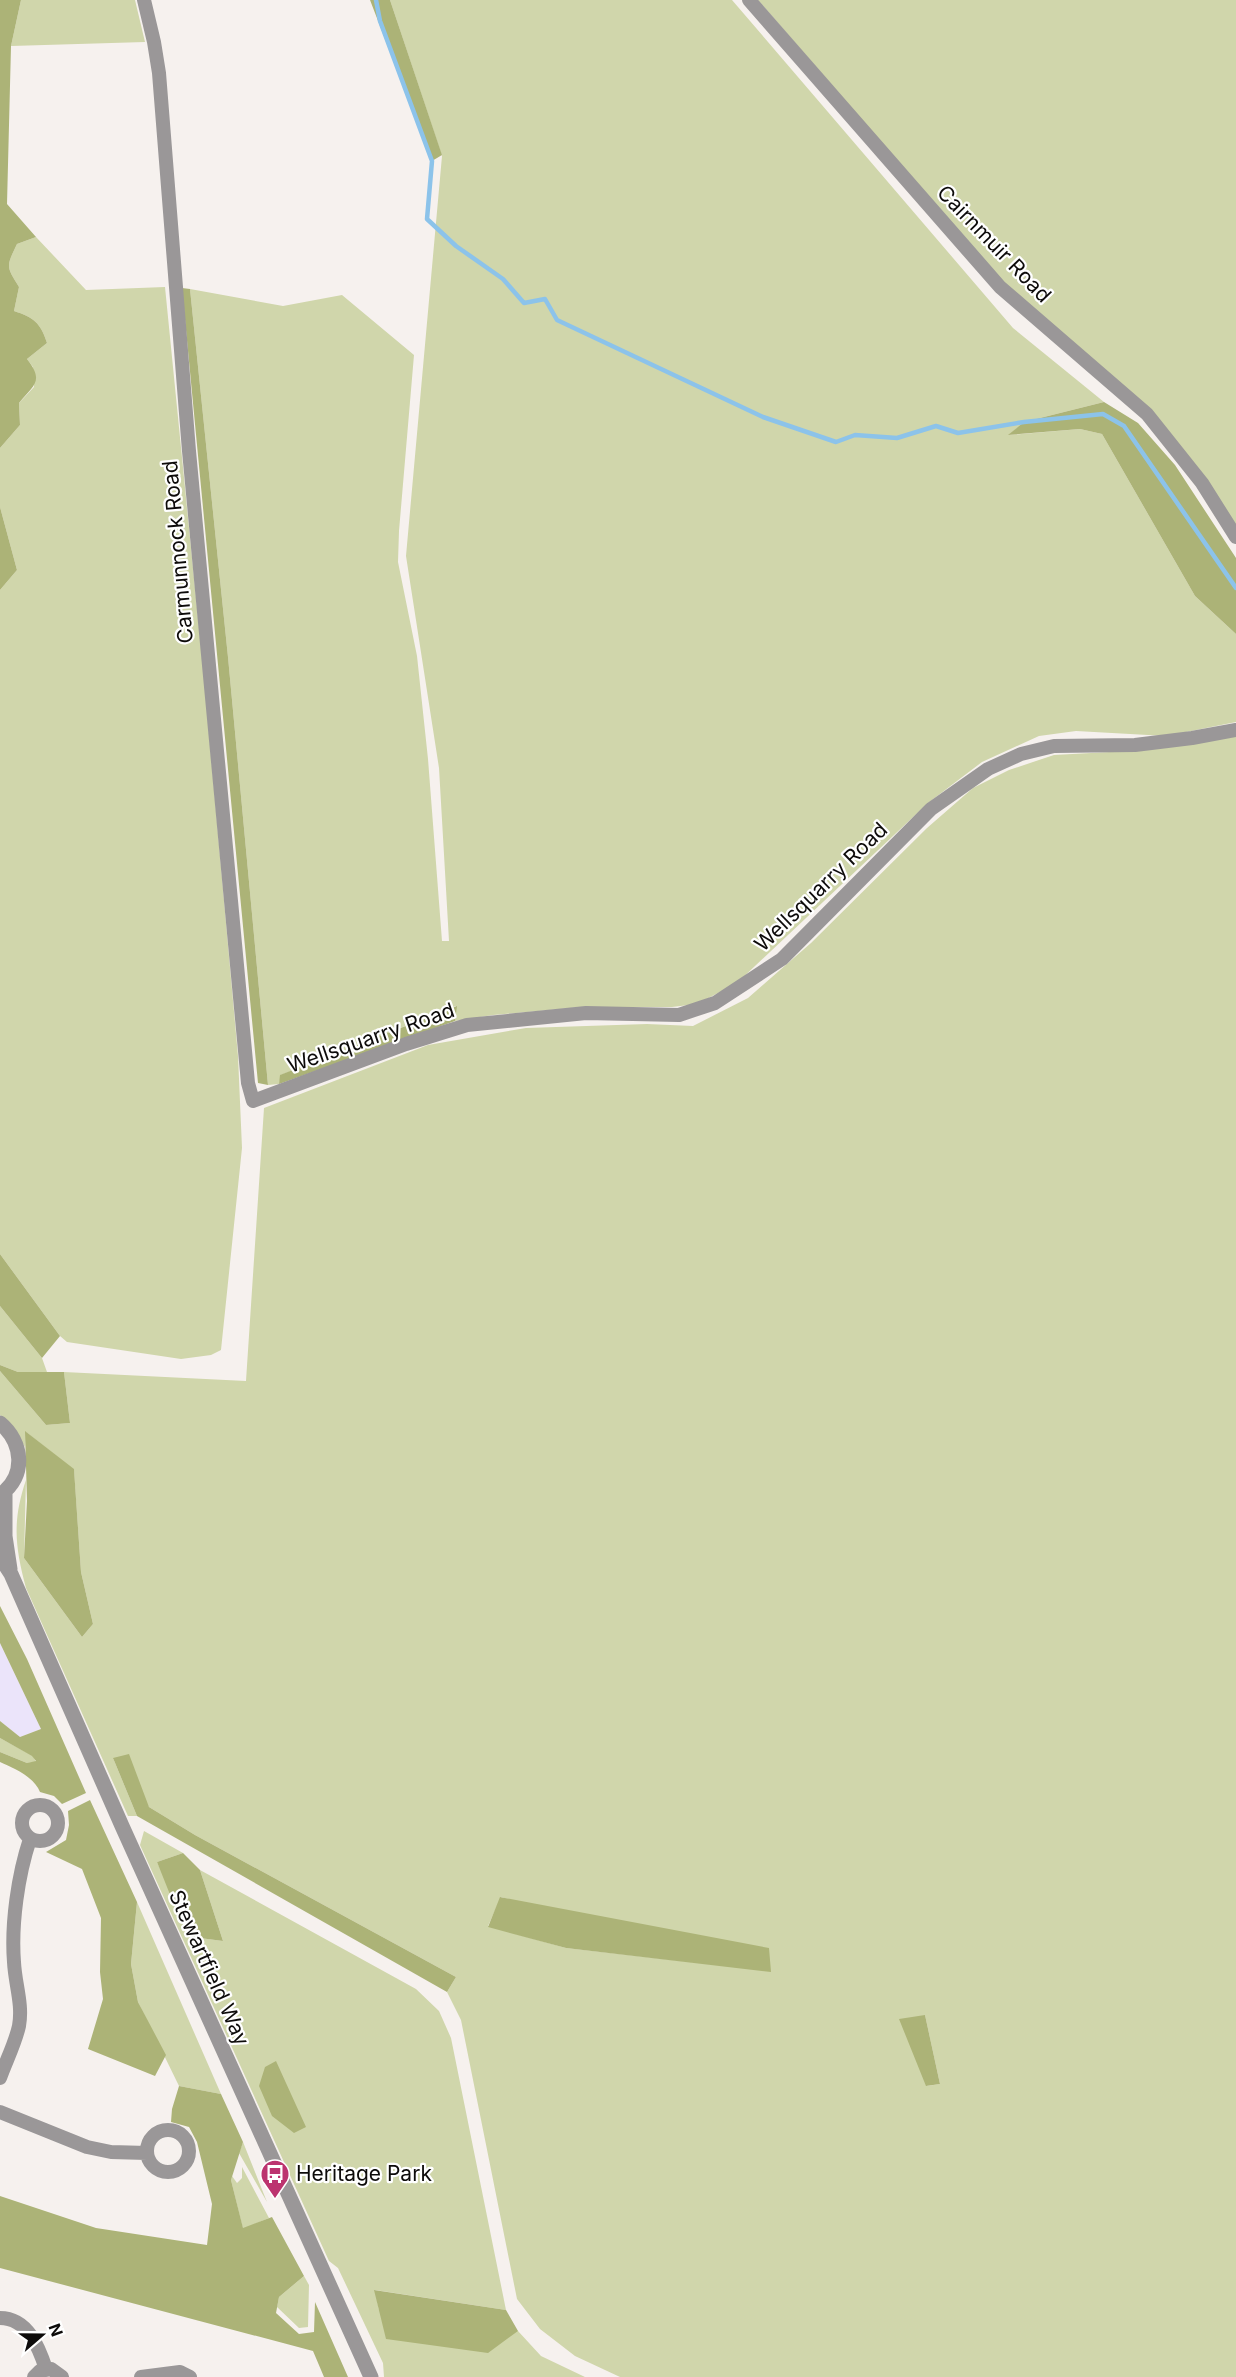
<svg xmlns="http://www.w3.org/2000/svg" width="1236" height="2377" font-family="Inter,sans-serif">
<rect width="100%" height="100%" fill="#f6f1ee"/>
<!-- commercial -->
<path fill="#ebe4fa" d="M0,1643L41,1729L20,1737L0,1721Z"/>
<!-- green -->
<path fill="#d0d6ab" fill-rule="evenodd" d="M21,0H135L145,42L11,46Z
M390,0H732L1013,328L1104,402L1024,422L1009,435L1080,429L1102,434L1195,596L1236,634V722L1166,736L1076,731L1039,736L982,762L928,803L737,983L697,1004L672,1007H582L493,1015L455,1021L456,1006L281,1075L279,1084L268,1085L228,657L190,289L283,306L342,295L414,355L399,531L398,562L417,656L428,759L442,941H449L439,768L406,556L442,156Z
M758,0H1236V531L1186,454L1048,335Z
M36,237L86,290L165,287L204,678L238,1056L242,1148L221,1350L211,1355L181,1359L67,1342L60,1336L0,1254V590L17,570L0,507V448L20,425L19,403L34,387L33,367L27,359L47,343C41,323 33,317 14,311L19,287C6,266 6,267 17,244Z
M1236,734V2377H620L575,2356L540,2329L517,2299L461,2020L447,1992L456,1977L195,1835L149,1807L113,1758L137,1816H128L26,1588C15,1547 12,1521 26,1480L24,1558L82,1637L93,1624L81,1572L74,1470L26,1432L25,1447L13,1428L0,1415V1371L46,1425L70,1423L64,1372L246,1381L264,1108L428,1045L526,1028L647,1024L693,1026L748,998L811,943L927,828L973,788L1009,770L1054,755L1147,750ZM501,1897L771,1971L566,1948L488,1926ZM925,2015L940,2084L927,2086Z
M0,1306L42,1358L47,1372H18L0,1365Z
M0,1738L33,1756L36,1762L27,1763L0,1752Z
M144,1831L183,1853L157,1862L192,1937L223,1941L200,1870L416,1989L439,2011L451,2038L506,2310L375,2290L379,2310L518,2331L541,2356L585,2377H384L383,2363L338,2268L329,2261L140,1845Z
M137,1902L221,2094L179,2086L138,2002L131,1964Z
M243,2142L267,2202L239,2153Z
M242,2167L269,2218L243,2229L231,2180L232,2176L237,2183L242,2178Z
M304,2276L309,2285L308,2327L299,2328L277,2307L279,2297Z"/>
<!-- forest -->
<path fill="#acb377" d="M0,0H21L11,46L7,204L36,237L17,244C6,267 6,266 19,287L14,311C33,317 41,323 47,343L27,359C45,382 33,385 19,403L20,425L0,448Z
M370,0H390L442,155L432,161Z
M182,288L190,289L228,657L268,1085L258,1083Z
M1104,402L1138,423L1175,465L1236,558V634L1195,596L1102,434L1080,429L1008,435L1024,422Z
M0,507L17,570L0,590Z
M457,1006L455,1021L279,1084L280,1075Z
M0,1254L60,1336L42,1358L0,1306Z
M0,1365L18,1372H64L70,1423L46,1425L0,1371Z
M25,1431L74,1469L81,1572L93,1624L82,1637L24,1558L27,1501Z
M0,1606L27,1659L86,1793L62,1804L54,1796L40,1792C34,1777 14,1768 0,1762V1752L27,1763L36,1761L32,1756L0,1738V1721L20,1737L41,1729L0,1643Z
M129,1754L149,1807L195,1835L456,1977L447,1992L137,1816L113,1758Z
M90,1800L137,1902L131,1964L138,2002L166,2055L155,2076L88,2049L103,1999L100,1972L101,1918L82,1869L46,1852L66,1840L69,1825L68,1811Z
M183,1853L200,1870L223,1941L192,1937L175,1907L157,1862Z
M500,1897L769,1948L771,1972L566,1948L488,1927Z
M925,2015L940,2084L926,2086L899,2019Z
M276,2061L306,2127L294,2133L272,2116L259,2086L265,2067Z
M179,2086L221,2094L243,2142L231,2180L243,2228L272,2217L304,2276L279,2297L276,2313L299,2334L314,2332L315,2302L348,2377H324L313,2351L0,2268V2196L96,2228L207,2245L212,2204L197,2142L189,2127L171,2122L172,2109Z
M374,2290L506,2310L518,2331L488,2353L386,2339Z"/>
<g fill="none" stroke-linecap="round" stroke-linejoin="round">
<!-- stream -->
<path stroke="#8cc3ea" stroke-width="4.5" d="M376,0L380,21L432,161L427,219L456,246L503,279L524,303L545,299L557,320L763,417L836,442L855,435L897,438L936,426L958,433L1024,422L1103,414L1124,426L1236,588"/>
<!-- minor -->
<path stroke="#9a9798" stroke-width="14" d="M144,0L154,42L159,73L189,451L248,1083L253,1101L406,1044L467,1025L586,1013L679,1015L715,1003L782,959L931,809L988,769L1021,754L1054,746L1135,745L1192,738L1236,730
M749,0L1000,287L1147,414L1202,483L1236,537
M22 1823a18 18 0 1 1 36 0a18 18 0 1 1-36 0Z
M0,2078C6,2061 15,2044 19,2026C23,2004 15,1984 14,1962C11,1924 18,1875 30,1839
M0,2112L87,2147L111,2152L147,2153
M147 2151a21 21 0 1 1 42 0a21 21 0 1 1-42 0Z
M0,2318C28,2318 39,2348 46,2369
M34,2377L40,2371L51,2369L62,2377
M141,2377L180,2372L190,2377"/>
<!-- tertiary -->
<path stroke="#9a9798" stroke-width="15" d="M0,1423C23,1442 27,1476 0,1495
M5,1491V1536L10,1569
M0,1557L11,1574L122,1826L371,2377"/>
</g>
<!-- icons -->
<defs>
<g id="bus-pin" transform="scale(1.5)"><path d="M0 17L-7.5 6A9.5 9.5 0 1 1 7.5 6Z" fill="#bc336f" stroke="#fff"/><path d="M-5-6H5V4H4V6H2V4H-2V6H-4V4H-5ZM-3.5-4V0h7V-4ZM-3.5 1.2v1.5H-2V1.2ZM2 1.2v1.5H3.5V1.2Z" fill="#fff"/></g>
</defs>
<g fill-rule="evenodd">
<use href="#bus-pin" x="275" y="2174"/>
</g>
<g text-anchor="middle" stroke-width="4.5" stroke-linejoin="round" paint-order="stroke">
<!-- street labels -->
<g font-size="21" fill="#0d0b0a" stroke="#fff">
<text transform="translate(994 244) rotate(46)" y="7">Cairnmuir Road</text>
<text transform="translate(178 552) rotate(-95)" y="7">Carmunnock Road</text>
<text transform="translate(821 887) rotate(-44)" y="7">Wellsquarry Road</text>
<text transform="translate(371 1038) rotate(-19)" y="7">Wellsquarry Road</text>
<text transform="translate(209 1968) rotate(66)" y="7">Stewartfield Way</text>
</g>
<!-- poi labels -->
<g font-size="21" fill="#0d0b0a" stroke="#fff" text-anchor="start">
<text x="296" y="2181">Heritage Park</text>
</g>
</g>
<!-- north arrow -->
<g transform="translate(42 2335) rotate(70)" stroke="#ffffff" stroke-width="4.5" paint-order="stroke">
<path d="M0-4.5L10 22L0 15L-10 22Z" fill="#0d0b0a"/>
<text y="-9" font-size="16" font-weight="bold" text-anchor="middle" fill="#0d0b0a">N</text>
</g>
</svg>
